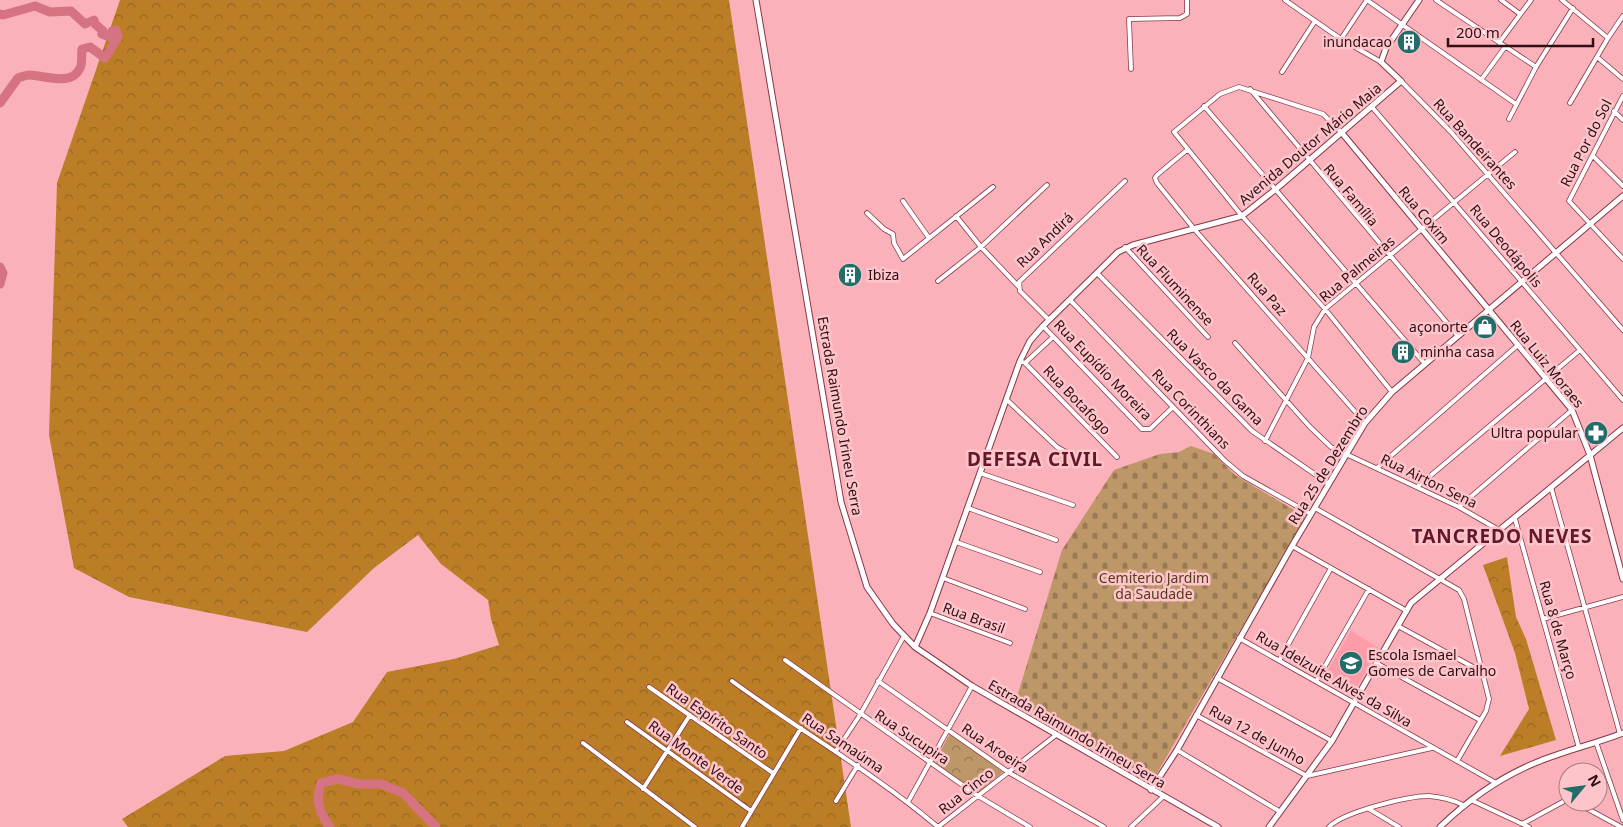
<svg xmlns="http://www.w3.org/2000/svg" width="1623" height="827" font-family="'Noto Sans',sans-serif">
<defs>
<pattern id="forest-crowns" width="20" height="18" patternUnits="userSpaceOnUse" patternTransform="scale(1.25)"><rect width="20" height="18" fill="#bb7e27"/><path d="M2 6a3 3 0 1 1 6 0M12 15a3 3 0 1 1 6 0" fill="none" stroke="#986620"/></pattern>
<pattern id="cemetery-stones" width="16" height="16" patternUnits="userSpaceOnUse" patternTransform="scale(1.25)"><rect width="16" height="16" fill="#bd9768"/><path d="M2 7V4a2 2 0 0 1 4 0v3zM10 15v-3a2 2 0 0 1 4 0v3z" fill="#9a7a54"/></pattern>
<pattern id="park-crowns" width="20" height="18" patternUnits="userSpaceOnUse" patternTransform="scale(1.25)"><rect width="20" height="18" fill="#bd9768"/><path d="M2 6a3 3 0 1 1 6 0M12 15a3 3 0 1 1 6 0" fill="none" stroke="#9a7a54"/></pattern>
</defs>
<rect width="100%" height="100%" fill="#fbb1ba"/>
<!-- built -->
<path fill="#fe9ba8" d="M1351,631L1379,648L1353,694L1323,678Z"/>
<!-- forest -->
<path fill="url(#forest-crowns)" d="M120,0H729L851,827H128L122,819L225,756L284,751L353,722L387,672L454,659L499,645L491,619L488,600L441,564L418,535L374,568L307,632L129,597L74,568L49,435L57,183Z
M1507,557L1516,617L1526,639L1556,740L1500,756L1529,709L1515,653L1483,565Z"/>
<!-- cemetery -->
<path fill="url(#cemetery-stones)" d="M1191,446L1214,454L1235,475L1306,517L1153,780L1016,700L1062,550L1114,470L1160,454L1179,452Z"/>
<!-- park -->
<path fill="url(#park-crowns)" d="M950,734L1003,772L977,793L934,762Z"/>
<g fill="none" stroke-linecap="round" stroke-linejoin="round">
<!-- river -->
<path stroke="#d67382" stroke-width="9" d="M0,14L3,15L35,6L50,12L71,11L85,24L94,20L95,24L103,31L102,34L110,37L112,31L116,30L118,37L105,58L90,47L82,49C81,55 83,63 80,68C72,87 44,75 29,75C26,75 21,77 18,78L0,103
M0,267L3,273L0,284
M330,827C319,812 315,801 321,783L338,779L359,784H381L403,793L436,827"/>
<!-- minor casing -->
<g stroke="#873746" stroke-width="5.5">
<path id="minor" d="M1285,0L1341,39L1381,62
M1367,0L1516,104
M1436,0L1536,67
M1501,0L1520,14
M1562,0L1608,38
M1341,39L1367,0
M1499,43L1531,0
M1597,57L1623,79
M1131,69L1129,19L1180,18L1187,14V0
M1282,72L1315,21
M1481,80L1505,47
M1401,81L1451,132L1623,330
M1250,89L1458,336
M1623,96L1569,201L1623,259
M1570,103L1608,38L1623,16
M1204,106L1425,364
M1372,107L1623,400
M1614,111L1623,120
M1509,119L1536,67L1573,8
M1342,133L1323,114L1239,87L1220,94L1174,132L1242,216L1325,309L1392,392
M1187,150L1157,175L1155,178L1157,183L1195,230L1365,423
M1593,156L1623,186
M903,201L929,238
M867,213L884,229L893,234L894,243L903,259L993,187
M956,216L981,247L1018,286
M1125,247L1208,337
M1097,273L1252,431L1329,484
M938,281L981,247L1047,185
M1070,300L1224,460L1243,476L1311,514
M1049,320L1020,291L1019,282L1125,181
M1043,326L1142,429H1150L1173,407
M1235,343L1310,427L1331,447L1459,507L1499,530
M1020,361L1025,363L1117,457
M1025,363L1053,337
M1007,400L1057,447L1073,456
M1265,441L1308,358L1314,327L1325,309L1515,152
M1377,468L1518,345
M980,473L1073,505
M1417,487L1580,350
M1551,487L1620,734
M1459,507L1572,410
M968,508L1056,540
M1315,508L1459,590L1464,599L1489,699L1486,711L1457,761
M1515,519L1579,748
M956,542L1040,572
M1292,546L1407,611
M943,578L1025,609
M930,613L1010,643
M1543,619L1623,597
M1398,626L1484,673
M1239,638L1496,783
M1280,659L1331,568
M785,660L978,796L1030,827
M1376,663L1480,720
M1217,678L1332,741
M1317,680L1369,589
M732,681C800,731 873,772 938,827
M878,681L1008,772L1104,827
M649,687L773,773
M1196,715L1307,776L1432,748
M627,722L751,811
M1596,742L1623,820
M583,743L695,827
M1177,750L1279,811
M836,751L860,715L904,636
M643,789L690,715
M1471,800L1529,827
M836,801L858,765
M908,802L972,686
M1575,802L1621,827
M1369,809L1399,827
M1522,824L1568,799
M742,827L801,728
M938,827L1056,735
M1131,827L1164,796
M1329,827C1343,812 1408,796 1429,796C1441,797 1453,800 1463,805"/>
</g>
<!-- tertiary casing -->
<g stroke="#873746" stroke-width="7">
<path id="tertiary" d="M756,0L841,502L867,587L893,624L915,647L972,686L1218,827
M1342,133L1572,410L1590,455L1623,579
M915,647L930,613L1020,361L1030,341L1043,326L1118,252L1133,245L1242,216L1276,189L1401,81L1381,62L1386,48L1419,0
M1151,790L1177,750L1292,546L1365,423L1392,392L1623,196
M1269,827L1332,741L1411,603L1623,428
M1440,827C1468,800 1499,778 1535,763C1564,751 1594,744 1623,733"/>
</g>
<!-- minor -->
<use href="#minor" stroke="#fff" stroke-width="4"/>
<!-- tertiary -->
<use href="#tertiary" stroke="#fff" stroke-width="5"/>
</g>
<!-- icons -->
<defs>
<g id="building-disc" transform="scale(1.25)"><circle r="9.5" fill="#226d6a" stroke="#fdc4ca"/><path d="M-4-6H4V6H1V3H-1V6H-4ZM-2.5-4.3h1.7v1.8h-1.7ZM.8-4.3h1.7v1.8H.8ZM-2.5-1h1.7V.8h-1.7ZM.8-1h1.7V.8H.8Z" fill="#fff"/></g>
<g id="shop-disc" transform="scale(1.25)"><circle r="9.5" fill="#226d6a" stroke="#fdc4ca"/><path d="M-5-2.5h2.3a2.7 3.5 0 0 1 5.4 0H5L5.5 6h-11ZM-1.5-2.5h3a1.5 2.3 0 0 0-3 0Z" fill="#fff"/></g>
<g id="pharmacy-disc" transform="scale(1.25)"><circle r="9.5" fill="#226d6a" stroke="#fdc4ca"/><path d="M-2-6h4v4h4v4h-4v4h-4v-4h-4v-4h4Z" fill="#fff"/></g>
<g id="school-disc" transform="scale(1.25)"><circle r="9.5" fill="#226d6a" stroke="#fdc4ca"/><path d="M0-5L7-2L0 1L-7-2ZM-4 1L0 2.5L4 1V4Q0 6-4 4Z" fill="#fff"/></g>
</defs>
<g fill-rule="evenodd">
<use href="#building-disc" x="1409" y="42"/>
<use href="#building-disc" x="850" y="275"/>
<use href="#shop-disc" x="1485" y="327"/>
<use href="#building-disc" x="1403" y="352"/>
<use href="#pharmacy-disc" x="1596" y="433"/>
<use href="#school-disc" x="1351" y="663"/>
</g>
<g text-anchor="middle" stroke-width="5" stroke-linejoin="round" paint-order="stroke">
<!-- poi labels -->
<g font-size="14" fill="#2f0e14" stroke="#fdc4ca" text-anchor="end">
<text x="1392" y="47">inundacao</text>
<text x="868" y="280" text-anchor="start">Ibiza</text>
<text x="1468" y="332">açonorte</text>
<text x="1420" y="357" text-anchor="start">minha casa</text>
<text x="1578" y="438">Ultra popular</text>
<text x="1368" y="660" text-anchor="start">Escola Ismael<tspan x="1368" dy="16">Gomes de Carvalho</tspan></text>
</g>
<!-- street labels -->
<g font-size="14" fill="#2f0e14" stroke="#fdc4ca">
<text transform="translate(1586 143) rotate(-63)" y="5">Rua Por do Sol</text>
<text transform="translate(1310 144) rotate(-40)" y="5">Avenida Doutor Mário Maia</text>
<text transform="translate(1475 144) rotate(48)" y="5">Rua Bandeirantes</text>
<text transform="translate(1351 195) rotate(50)" y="5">Rua Família</text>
<text transform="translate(1424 215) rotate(50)" y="5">Rua Coxim</text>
<text transform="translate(1045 240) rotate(-44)" y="5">Rua Andirá</text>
<text transform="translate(1506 246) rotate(50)" y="5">Rua Deodápolis</text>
<text transform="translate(1357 269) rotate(-40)" y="5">Rua Palmeiras</text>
<text transform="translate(1175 285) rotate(47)" y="5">Rua Fluminense</text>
<text transform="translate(1267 294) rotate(49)" y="5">Rua Paz</text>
<text transform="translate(1547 364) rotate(51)" y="5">Rua Luiz Moraes</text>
<text transform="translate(1103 370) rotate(46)" y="5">Rua Eupídio Moreira</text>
<text transform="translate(1215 377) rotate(45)" y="5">Rua Vasco da Gama</text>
<text transform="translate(1077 400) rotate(46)" y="5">Rua Botafogo</text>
<text transform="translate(1191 409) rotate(46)" y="5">Rua Corinthians</text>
<text transform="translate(840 416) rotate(80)" y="5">Estrada Raimundo Irineu Serra</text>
<text transform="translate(1328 465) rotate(-58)" y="5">Rua 25 de Dezembro</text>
<text transform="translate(1429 481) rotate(26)" y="5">Rua Airton Sena</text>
<text transform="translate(974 618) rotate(20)" y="5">Rua Brasil</text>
<text transform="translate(1558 630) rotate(74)" y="5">Rua 8 de Março</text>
<text transform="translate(1334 679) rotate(30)" y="5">Rua Idelzuite Alves da Silva</text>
<text transform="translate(717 721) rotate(35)" y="5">Rua Espírito Santo</text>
<text transform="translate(1077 734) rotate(30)" y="5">Estrada Raimundo Irineu Serra</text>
<text transform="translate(1257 735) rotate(29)" y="5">Rua 12 de Junho</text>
<text transform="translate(912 737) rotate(34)" y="5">Rua Sucupira</text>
<text transform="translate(843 743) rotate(34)" y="5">Rua Samaúma</text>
<text transform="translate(995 748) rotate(34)" y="5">Rua Aroeira</text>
<text transform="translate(696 757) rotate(36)" y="5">Rua Monte Verde</text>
<text transform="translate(966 791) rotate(-38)" y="5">Rua Cinco</text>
</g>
<!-- park labels -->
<g font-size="14" fill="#573c1a" stroke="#fdc4ca">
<text x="1154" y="583">Cemiterio Jardim<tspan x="1154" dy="16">da Saudade</tspan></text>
</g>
<!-- district labels -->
<g font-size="19" font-weight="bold" letter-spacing="1" fill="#64172a" stroke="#fdc4ca">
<text x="1035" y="466">DEFESA CIVIL</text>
<text x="1502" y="543">TANCREDO NEVES</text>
</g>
</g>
<!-- north arrow -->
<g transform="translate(1583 787) rotate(61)"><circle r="24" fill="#fdc4ca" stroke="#ab7b81"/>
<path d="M0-4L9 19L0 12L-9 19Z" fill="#226d6a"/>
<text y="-8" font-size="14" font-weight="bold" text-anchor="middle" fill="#2f0e14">N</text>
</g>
<!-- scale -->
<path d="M1448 38v8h145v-8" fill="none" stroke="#2f0e14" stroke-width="2.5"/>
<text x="1456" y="38" font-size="15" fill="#2f0e14" stroke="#fdc4ca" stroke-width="4" paint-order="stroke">200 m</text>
</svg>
